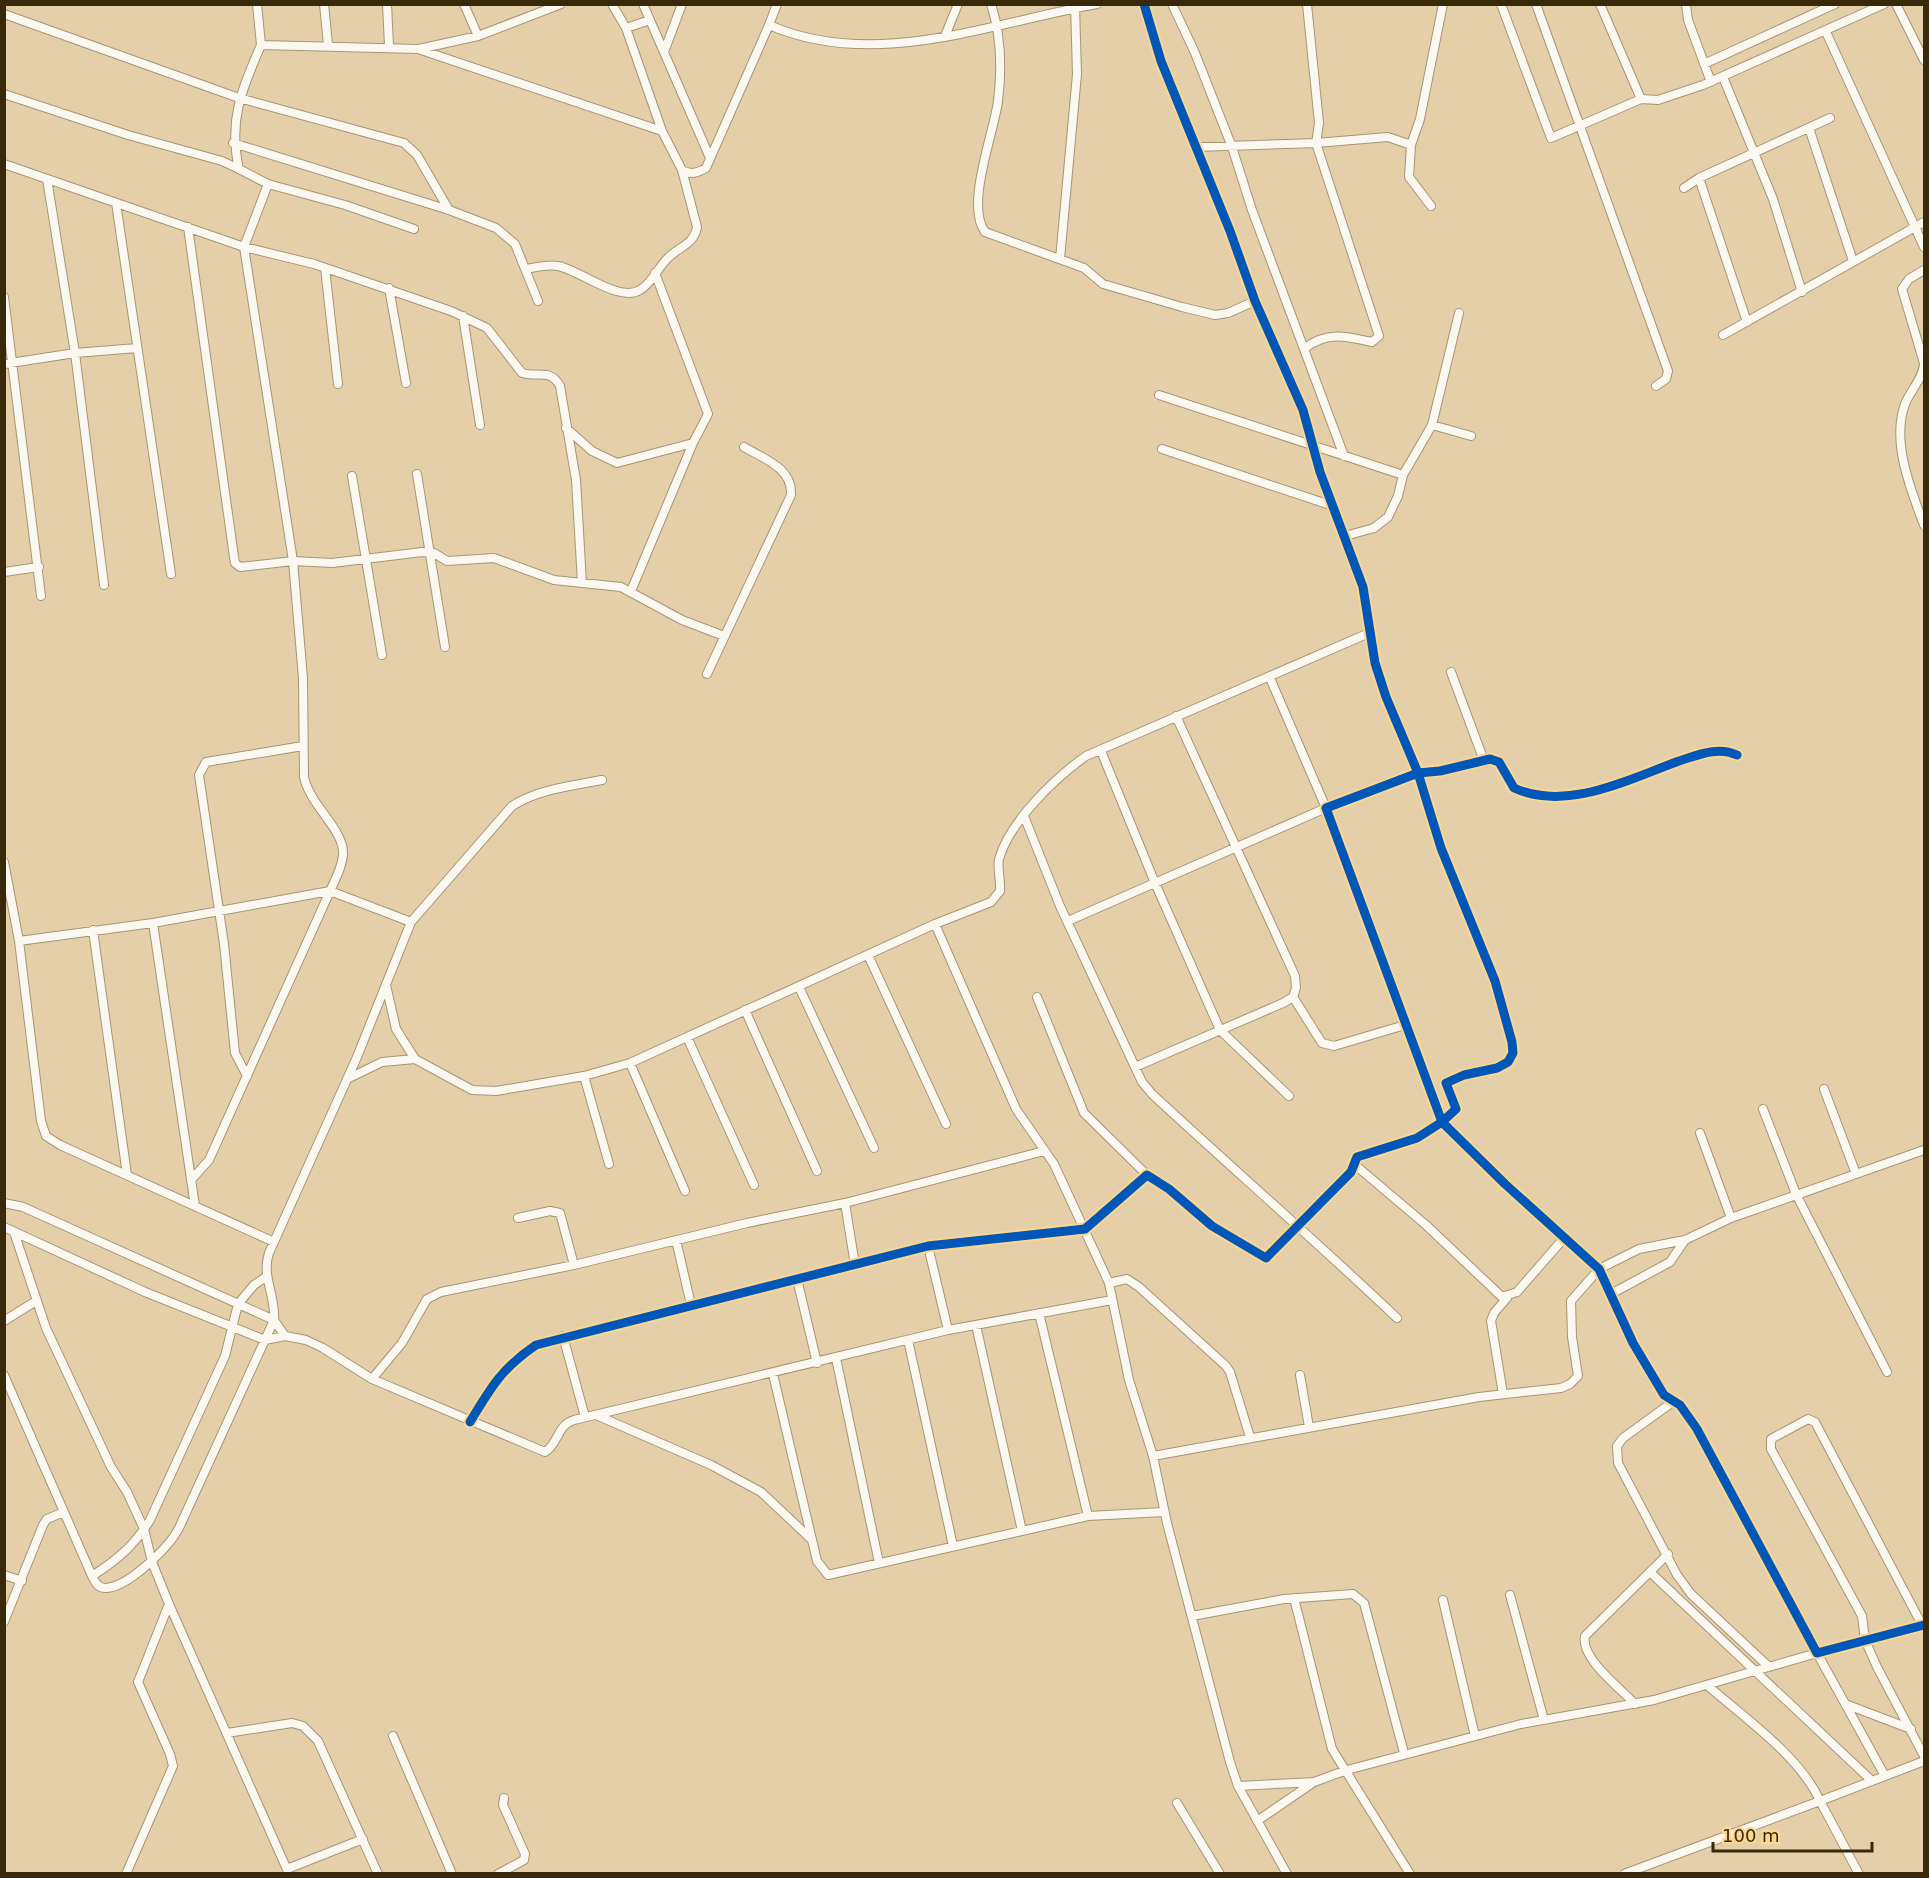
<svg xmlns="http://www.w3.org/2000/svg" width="1929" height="1878" font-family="'DejaVu Sans',sans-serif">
<rect width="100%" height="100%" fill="#e4cfa8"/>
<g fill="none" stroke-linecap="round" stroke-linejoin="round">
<!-- street casing -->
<g stroke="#a59575" stroke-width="10">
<path id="street" d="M257,4L261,45
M324,4L328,45
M387,4L389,46
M464,4L478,36
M612,4L626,28L662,131L682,170C691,175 697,173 706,168L769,25C875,71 990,23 1097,4
M643,4L710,158
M991,4C1001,35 1002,69 998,101C994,133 965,205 985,232L1084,268L1103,284L1182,307L1215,315L1228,313L1255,301
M1144,4L1161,61L1230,231L1255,301L1303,410L1320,472L1363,587L1375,663L1386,697L1418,773L1441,848L1495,981L1512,1042L1513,1053L1508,1062L1497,1068L1464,1075L1446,1083L1456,1109L1442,1122L1505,1184L1599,1269L1633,1343L1664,1395L1680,1405L1697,1429L1817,1653L1924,1625
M1172,4L1195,53L1232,147L1252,210L1344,456
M1307,4L1319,123L1316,143L1388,137L1411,145L1420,119L1443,4
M1501,4L1551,138L1641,99L1658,100L1703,85L1884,4
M1536,4L1668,371L1666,379L1656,386
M1600,4L1641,99
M1686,4L1688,20L1711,82
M1896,4L1924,60
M4,14L239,98L404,143L417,155L449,210
M769,25L777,4
M626,28L650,20
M1826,32L1924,247
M945,36L958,4
M419,49L478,36L561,4
M664,52L682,4
M1704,64L1835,4
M1723,77L1773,199L1802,292
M4,94L128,135L222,161L239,169
M1809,128L1853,261
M233,143L449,210L496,228L515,244L538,301
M1411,145L1409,177L1431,206
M1196,147L1316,143L1379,336L1372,342C1346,336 1327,331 1305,348
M4,164L244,247L314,264L451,311L487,328L522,373C538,378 550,368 560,386L576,480L582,583
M1699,178L1747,322
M47,179L75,353L104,585
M268,184L345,205L414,229
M1684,188L1699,178L1830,118
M116,203L171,574
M188,227L234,557L235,563L240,567L293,561L332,563L422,552L434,553L447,561L494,558L554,580L621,587L682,620L724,636
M1060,259L1077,74L1075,5
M325,268L338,384
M526,269C537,267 548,264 558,266C580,270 619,303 640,290C651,284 658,268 667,259C678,247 694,245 697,227L682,170
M1924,270L1909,279L1902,289L1924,363C1924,377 1910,391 1905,404C1891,442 1911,490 1924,525
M389,288L406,383
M4,297L41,596
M463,316L480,425
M1723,335L1924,222
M4,364L75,353L137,348
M1159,395L1403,475
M1432,425L1459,313
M566,428L592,451L617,463L693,443L708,414L655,273
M1162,449L1333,506
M417,474L445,647
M352,476L382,655
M1345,536L1374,528L1388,517L1398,496L1403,475L1432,425L1471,436
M4,572L39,567
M631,591L693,443
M1451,672L1484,761
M707,674L791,495C793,468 764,459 744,447
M1101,751L1155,883L1220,1030L1289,1096
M602,780C571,786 539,789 512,806L411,922L330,891C335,880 342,868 343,855C345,830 310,806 304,777L303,678L293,561L244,247L268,184L239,169C228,120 242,89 261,45L418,49L662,131
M1024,816L1060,906L1142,1082L1152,1094C1233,1169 1317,1242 1397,1318
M4,862L19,941L41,1121L46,1136L60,1145L274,1242
M1068,921L1326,808L1270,678
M153,923L195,1206
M935,924L1016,1109L1054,1164L1109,1283L1129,1380L1153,1456
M93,930L127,1175
M19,941L153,923L330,891
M868,955L946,1124
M386,985L396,1029L415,1059L472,1090L496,1091L584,1076L630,1063L935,924L991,902L1000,891C1001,881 997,868 999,859C1010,821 1055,778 1086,756L1369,633
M799,987L874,1148
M1037,997L1084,1113L1147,1175
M1293,997L1322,1043L1334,1046L1405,1025
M745,1010L817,1171
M687,1037L754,1185
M630,1063L685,1191
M1135,1067L1283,1003L1293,997L1296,988L1295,976L1176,716
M247,1076L235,1053L224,944L199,775L206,762L303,746
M584,1076L609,1164
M347,1079L382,1062L415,1059
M1824,1089L1856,1174
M1763,1109L1796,1194L1887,1372
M1700,1133L1731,1218
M1354,1164L1426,1225L1502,1297L1517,1292L1564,1238
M191,1180L209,1160L330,891
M4,1203L23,1207L274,1320L285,1336
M845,1203L855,1265
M518,1218L550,1211L560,1213L574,1265
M4,1227L145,1292L265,1340L285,1336L306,1340L323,1348L372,1379L545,1452C559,1443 557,1425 574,1420L948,1330L1112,1300
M14,1232L46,1328L111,1467L127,1492L144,1529L152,1562L169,1604L289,1874
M676,1240L691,1305
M928,1246L948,1330
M797,1279L817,1363
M1109,1283L1127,1279L1139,1287L1226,1366L1230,1372L1250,1437
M1611,1294L1670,1262L1685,1240
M1039,1313L1088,1516
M4,1321L36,1301
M976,1325L1022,1531
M563,1336L585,1417
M908,1340L953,1546
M836,1358L879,1563
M773,1374L817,1561L828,1575L1088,1516L1164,1512
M4,1375L64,1512
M1300,1375L1309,1427
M372,1379L402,1343L427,1299L441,1292L574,1265L747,1223L845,1203L1044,1151
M1503,1394L1491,1321L1494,1313L1507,1298
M1674,1401L1623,1438L1617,1446L1618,1463L1677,1575L1691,1594L1769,1667
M596,1415L711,1465L761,1492L811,1539
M470,1422C491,1387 502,1368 536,1345L928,1246L1085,1229L1147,1175L1169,1189L1212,1226L1266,1258L1351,1172L1357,1157L1417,1138L1442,1122L1326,808L1418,773L1440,771L1490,759L1499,762L1514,788C1567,812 1629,779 1679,761C1698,755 1718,746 1737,755
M1650,1572L1872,1781
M4,1575L22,1581
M92,1576C117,1560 134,1546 150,1520L225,1356L238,1304L254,1285L266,1277
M1510,1595L1544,1720
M1294,1598L1332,1749L1410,1874
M1443,1600L1475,1736
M1192,1616L1284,1599L1353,1594L1364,1603L1404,1753
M4,1622L43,1525L47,1519L64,1512L92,1576C95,1582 98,1588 105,1588C128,1588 169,1547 179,1528L274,1320C276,1296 261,1276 269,1253L357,1057L411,922
M1922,1625L1815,1422L1808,1419L1771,1439V1449L1862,1616L1865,1640L1877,1667L1924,1756
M1635,1704C1620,1688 1580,1658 1585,1636L1668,1554
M1845,1704L1911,1729
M227,1733L292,1723L303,1726L318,1741L378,1874
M393,1736L452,1874
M1238,1786L1314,1782
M1177,1803L1220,1874
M1257,1821L1314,1782L1347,1770L1521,1724L1654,1700L1817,1653L1885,1776
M287,1869L363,1839
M126,1874L173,1766L170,1754L138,1682L169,1604
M498,1874L524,1860L525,1854L503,1805L504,1798
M1287,1874L1238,1786L1230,1762L1167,1523L1153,1456L1479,1397L1561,1388L1570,1384L1578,1376L1572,1337L1571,1301L1599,1269L1639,1249L1685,1240L1731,1218L1924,1150
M1624,1874L1820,1801C1800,1756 1743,1717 1707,1685
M1859,1874L1820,1801L1924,1761"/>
</g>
<!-- street -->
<use href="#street" stroke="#fbf8f2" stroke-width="8"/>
<!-- cycleway casing -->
<g stroke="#fdd78f" stroke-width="13">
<path id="cycleway" d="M1144,4L1161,61L1230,231L1255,301L1303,410L1320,472L1363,587L1375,663L1386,697L1418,773L1441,848L1495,981L1512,1042L1513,1053L1508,1062L1497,1068L1464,1075L1446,1083L1456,1109L1442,1122L1505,1184L1599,1269L1633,1343L1664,1395L1680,1405L1697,1429L1817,1653L1924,1625
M470,1422C491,1387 502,1368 536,1345L928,1246L1085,1229L1147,1175L1169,1189L1212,1226L1266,1258L1351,1172L1357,1157L1417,1138L1442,1122L1326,808L1418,773L1440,771L1490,759L1499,762L1514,788C1567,812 1629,779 1679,761C1698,755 1718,746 1737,755"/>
</g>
<!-- cycleway -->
<use href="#cycleway" stroke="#0057b8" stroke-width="9"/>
</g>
<!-- border -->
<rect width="1929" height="1878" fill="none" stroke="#38290a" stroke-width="12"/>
<!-- scale -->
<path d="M1713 1842v9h159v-9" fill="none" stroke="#38290a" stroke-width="3"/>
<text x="1722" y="1842" font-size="18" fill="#38290a" stroke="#fdd78f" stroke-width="4.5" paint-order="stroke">100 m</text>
</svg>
